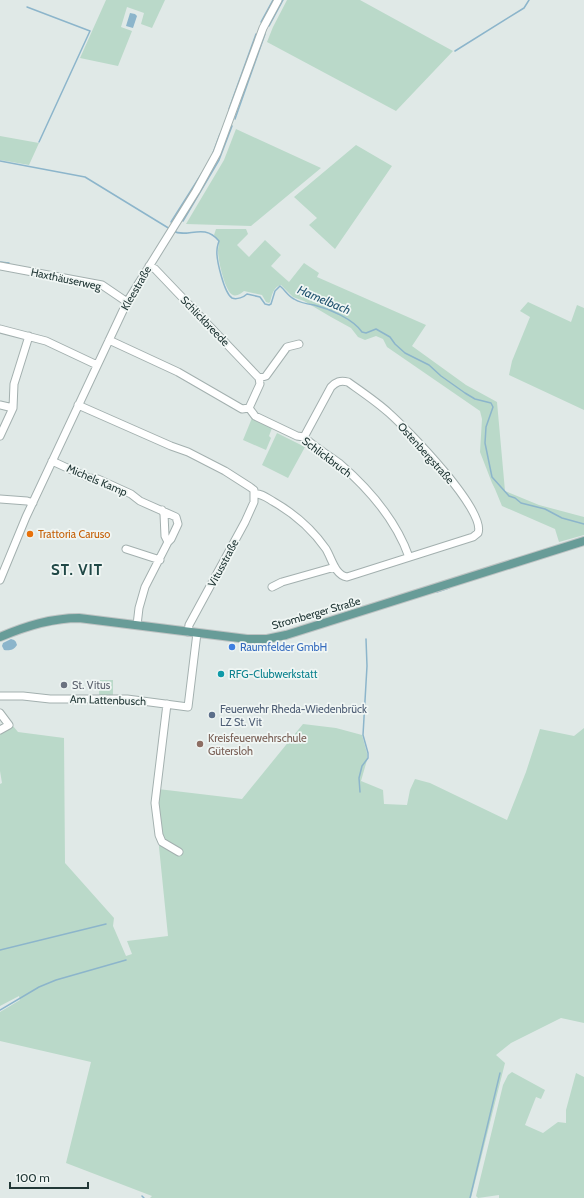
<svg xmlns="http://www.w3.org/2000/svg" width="584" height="1198" font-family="Cabin,sans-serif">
<rect width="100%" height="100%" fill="#e0e9e7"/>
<!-- green -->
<path fill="#bad9c9" d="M106,0H165L152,28L141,24L144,13L127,7L121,27L132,31L118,66L80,58Z
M287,0H360L453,51L396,111L267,42L273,27Z
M236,129L321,168L251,226L186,224L224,160Z
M0,136L39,143L29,165L0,160Z
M356,145L392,166L335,249L309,225L317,218L294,197Z
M216,229H246L248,234L237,245L249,257L265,240L281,255L271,266L289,282L304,263L319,273L317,277L426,325L412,346L466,385L497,402L505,491L539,505L584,517V535L559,542L555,529L502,506L495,489L492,483L480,452L482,419L480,411L387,347L383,339L376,336L365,340L358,337L351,328L331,317L304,301L293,297L281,285C273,287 272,295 270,302L269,303L266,302L262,295L244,291C241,293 237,297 233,295C225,292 218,260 218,251C218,248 219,245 219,242L214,235Z
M528,302L571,322L577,305L584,308V410L509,375L512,361L530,317L520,311Z
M252,418L272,428L269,436L271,438L266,450L243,440Z
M277,433L305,447L288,478L262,465Z
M99,680H113V697H99Z
M303,724L336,728L362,735L367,753V760L361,781L383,790L384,804L407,805L410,790L415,779L430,783L507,820L526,772L540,729L574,736L584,728V1023L561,1018L511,1043L496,1055L505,1063L471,1198H150L152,1196L66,1163L91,1062L0,1041V1012L20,1000L19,996L0,1006V784L2,783L0,771V733L13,726L18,732L64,738L65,863L114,918L113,926L126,956L132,954L127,941L168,936L159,847C162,828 156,809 158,789L242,799Z
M512,1072L545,1090L541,1099L536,1097L525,1125L543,1133L558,1122L566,1123V1110L576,1073L584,1077V1198H499V1195L478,1198L476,1196L503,1085L508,1075Z"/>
<!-- water -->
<path fill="#8cb5cb" d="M130,13L135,14L137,16L133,28L126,26Z
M11,639C15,640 16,641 17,645C14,650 9,651 4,650L2,646L3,643Z"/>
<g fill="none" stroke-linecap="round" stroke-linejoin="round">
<!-- stream -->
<path stroke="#8cb5cb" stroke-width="1.5" d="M27,7L90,31L39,142
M261,22L273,0
M269,26L283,0
M455,51L524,8L529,0
M229,109L256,34
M235,119L265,34
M213,153L220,134
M0,161L85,177L170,229
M183,221L219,160L232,126
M171,222L202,173
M173,231C188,239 203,222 219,241C218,244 217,247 217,250C216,259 224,293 232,298C237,300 244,297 247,294L260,297L265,304L269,305L271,304L275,291L280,286C285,290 288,296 294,299C300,303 307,304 314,305C330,309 353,319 362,332L366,333L376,329L390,337L395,344L405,353L429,365L441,376L465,393L475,399L491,403L493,407L486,427L485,443L492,477L509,496L515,498L521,503L545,509L562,518L584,524
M0,262L9,263
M437,592L449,588
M360,792L359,778L362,766L368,758V753L363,735L367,666L366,639
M0,950L106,924
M0,1010L39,987L56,980L126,960
M142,1196L144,1198
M470,1198L500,1073"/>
<!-- minor casing -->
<g stroke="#a3b0af" stroke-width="9">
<path id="minor" d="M0,266L102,285L127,302
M149,266L155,269L259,378L260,384L249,408
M0,329L46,341L97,365
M109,340L178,372L242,409L249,408
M259,378L266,376L287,347L299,344
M0,405L13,408
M78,405L171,446L188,452L225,471L250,487L254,490V494
M249,408L255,416L297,436L304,437C314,447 327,454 339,463C368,488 396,520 409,557
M0,436L13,408L14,384L29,336
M52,461L89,478L98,479L131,494L140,501L176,517L178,524L171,539L168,542L145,587L139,608L137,625
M254,494C262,493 267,498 274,502C295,514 312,529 326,549C332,559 335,575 347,577L473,537L478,533C487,511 407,429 389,413C377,402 362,392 348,382C340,380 336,382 331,387L304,437
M0,499L27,501L33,503
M162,510L164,514L165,536L168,542
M126,549L160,560
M0,580L26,517L127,302L196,191L217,153L263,28L278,0
M272,587L282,582L335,567
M188,632L189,625L245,522L254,502V494
M0,696H23L50,699H127L188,707L197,633
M167,704L155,803L159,835L162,842L179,852
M0,713L9,725L0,730"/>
</g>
<!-- major casing -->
<g stroke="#bdc3c3" stroke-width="10">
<path id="major" d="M0,637C26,626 51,618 79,618L247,639H267L286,635L584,541"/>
</g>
<!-- minor -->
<use href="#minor" stroke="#fff" stroke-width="7"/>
<!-- major -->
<use href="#major" stroke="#689c98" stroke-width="8"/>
</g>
<!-- markers -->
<circle fill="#e8710a" stroke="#f0f6f4" stroke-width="1.5" cx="30" cy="534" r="4"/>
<circle fill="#3f7fe0" stroke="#f0f6f4" stroke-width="1.5" cx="232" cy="647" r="4"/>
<circle fill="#0f9aa8" stroke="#f0f6f4" stroke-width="1.5" cx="221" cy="674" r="4"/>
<circle fill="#6b7280" stroke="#f0f6f4" stroke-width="1.5" cx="64" cy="685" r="4"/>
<circle fill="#5c6f8a" stroke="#f0f6f4" stroke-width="1.5" cx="212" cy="715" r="4"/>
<circle fill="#8d6e63" stroke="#f0f6f4" stroke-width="1.5" cx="200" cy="744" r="4"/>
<g text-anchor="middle" stroke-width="3.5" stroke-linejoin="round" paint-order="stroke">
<!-- street labels -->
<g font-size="11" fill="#223837" stroke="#f0f6f4">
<text transform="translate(66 279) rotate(12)" y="4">Haxthäuserweg</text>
<text transform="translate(136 288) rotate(-60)" y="4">Kleestraße</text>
<text transform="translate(205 321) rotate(46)" y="4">Schlickbreede</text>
<text transform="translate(426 453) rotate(48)" y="4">Ostenbergstraße</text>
<text transform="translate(327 457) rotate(37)" y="4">Schlickbruch</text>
<text transform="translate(97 480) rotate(23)" y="4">Michels Kamp</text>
<text transform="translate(223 563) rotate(-62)" y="4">Vitusstraße</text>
<text transform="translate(316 613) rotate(-16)" y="4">Stromberger Straße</text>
<text transform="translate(108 700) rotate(2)" y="4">Am Lattenbusch</text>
</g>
<!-- food labels -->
<g font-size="11" fill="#c56008" stroke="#f0f6f4" text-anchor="start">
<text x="38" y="538">Trattoria Caruso</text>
</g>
<!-- shop labels -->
<g font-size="11" fill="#366cbe" stroke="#f0f6f4" text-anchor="start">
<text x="240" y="651">Raumfelder GmbH</text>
</g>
<!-- culture labels -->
<g font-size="11" fill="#0d838f" stroke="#f0f6f4" text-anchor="start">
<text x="229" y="678">RFG-Clubwerkstatt</text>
</g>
<!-- worship labels -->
<g font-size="11" fill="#5b616d" stroke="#f0f6f4" text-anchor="start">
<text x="72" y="689">St. Vitus</text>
</g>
<!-- service labels -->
<g font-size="11" fill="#4e5e75" stroke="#f0f6f4" text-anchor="start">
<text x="220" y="713">Feuerwehr Rheda-Wiedenbrück<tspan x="220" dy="13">LZ St. Vit</tspan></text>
</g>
<!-- education labels -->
<g font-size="11" fill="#785e54" stroke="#f0f6f4" text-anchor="start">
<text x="208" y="742">Kreisfeuerwehrschule<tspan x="208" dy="13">Gütersloh</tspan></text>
</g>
<!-- water labels -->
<g font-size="12" font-style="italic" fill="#21536f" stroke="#f0f6f4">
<text transform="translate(324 300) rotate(23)" y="4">Hamelbach</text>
</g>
<!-- district labels -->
<g font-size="15" font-weight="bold" letter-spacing="1" fill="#204846" stroke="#f0f6f4">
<text x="77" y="575">ST. VIT</text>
</g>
</g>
<!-- scale -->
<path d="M10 1182v6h78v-6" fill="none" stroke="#223837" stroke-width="2"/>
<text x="16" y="1182" font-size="12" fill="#223837" stroke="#f0f6f4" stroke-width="3" paint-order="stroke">100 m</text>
</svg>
